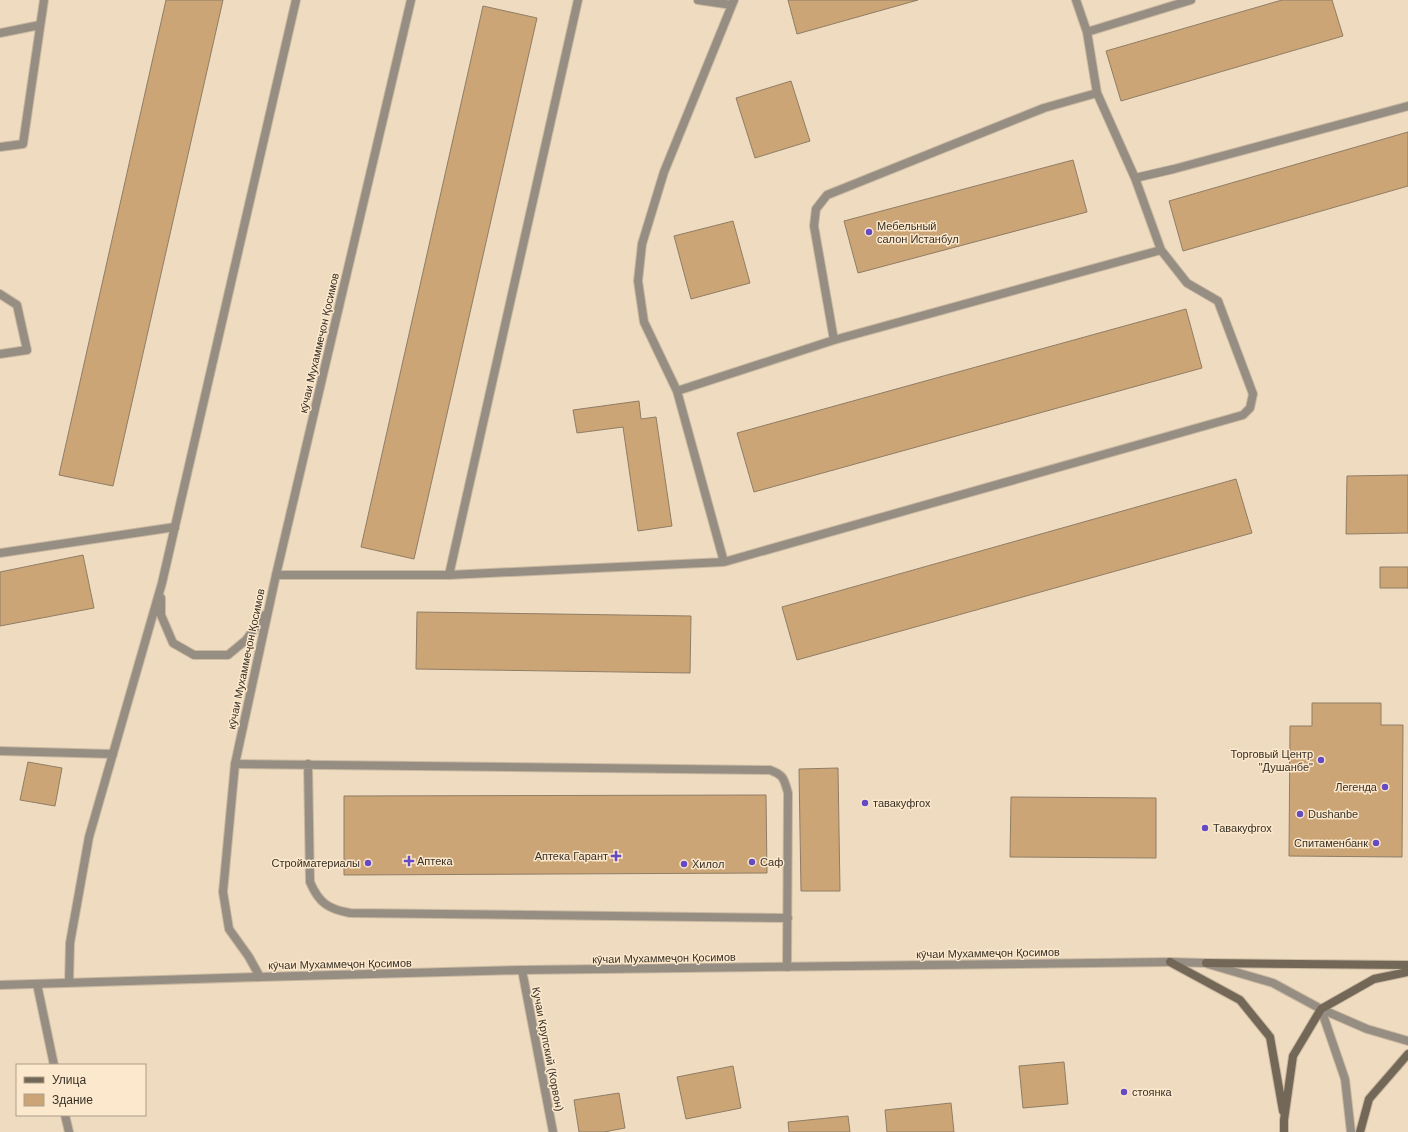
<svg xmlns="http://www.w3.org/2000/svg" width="1408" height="1132" font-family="Helvetica,sans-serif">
<rect width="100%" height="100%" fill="#efdbc0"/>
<!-- building -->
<path fill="#cba576" stroke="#907d65" d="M166,0H223L113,486L59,475Z
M788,0H918L797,34Z
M1282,0H1332L1343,36L1121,101L1106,51Z
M483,6L537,18L414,559L361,547Z
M791,81L810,141L755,158L736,98Z
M1408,132V186L1183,251L1169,201Z
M1073,160L1087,212L858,273L844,221Z
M733,221L750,283L691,299L674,236Z
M1186,309L1202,368L754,492L737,433Z
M639,401L641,419L656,417L672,526L638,531L623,427L577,433L573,410Z
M1408,475V533L1346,534L1347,476Z
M1236,479L1252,533L797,660L782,607Z
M83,555L94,608L0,626V572Z
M1380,567H1408V588H1380Z
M417,612L691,616L690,673L416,669Z
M1312,703H1381V725H1403L1402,857L1289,856L1290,726H1312Z
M28,762L62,768L55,806L20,800Z
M838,768L840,891H801L799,769Z
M766,795L767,873L344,875V796Z
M1011,797L1156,798V858L1010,857Z
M1064,1062L1068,1104L1023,1108L1019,1066Z
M733,1066L741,1108L686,1119L677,1077Z
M619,1093L625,1128L604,1132H579L574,1100Z
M951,1103L954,1132H887L885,1110Z
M848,1116L850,1132H789L788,1122Z"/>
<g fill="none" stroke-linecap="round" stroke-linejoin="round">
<!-- service casing -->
<g stroke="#cab9a1" stroke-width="10">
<path id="service" d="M698,0L732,5
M1087,32L1191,0
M0,33L40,25
M0,147L23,144L44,0
M1135,178L1174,169L1408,106
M834,340L814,226L816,209L827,195L1044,108L1097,93
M677,391L834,340L1161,250
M0,553L175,527
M724,562L677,391L644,322L638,281L642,244L664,172L734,0
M276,575H449L578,0
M449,575L724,562L1243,415L1250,408L1253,394L1218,301L1187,283L1161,250L1135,178L1097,93L1087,32L1076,0
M37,984L54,1065
M65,1115L69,1132"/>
</g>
<!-- minor casing -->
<g stroke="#cab9a1" stroke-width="10">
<path id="minor" d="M0,294L17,305L27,350L0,354
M0,751L113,754
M235,764L770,770C784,775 784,779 788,793L787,967
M308,764L310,882C319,903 328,909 350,913L788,918
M1170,962L1206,963
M522,970L553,1132"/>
</g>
<!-- tertiary casing -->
<g stroke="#cab9a1" stroke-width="10">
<path id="tertiary" d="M161,598V615L173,643L194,655H228L246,640L265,615
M1208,964L1273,983L1321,1009L1367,1029L1408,1041
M260,977L249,957L229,929L223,892L235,764L276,575L411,0
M69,983L70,943L89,837L162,583L296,0
M0,985L260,977L522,970L1170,962
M1321,1009L1345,1079L1351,1132"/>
</g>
<!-- secondary casing -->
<g stroke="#cab9a1" stroke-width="10">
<path id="secondary" d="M1170,962L1240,1000L1270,1037L1283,1111
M1206,963L1408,965
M1284,1132V1120L1293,1056L1321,1009L1374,979L1408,972
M1360,1132L1369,1099L1408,1054"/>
</g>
<!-- service -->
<use href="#service" stroke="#968e83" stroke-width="8"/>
<!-- minor -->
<use href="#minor" stroke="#968e83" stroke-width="8"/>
<!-- tertiary -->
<use href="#tertiary" stroke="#968e83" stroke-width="8"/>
<!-- secondary -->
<use href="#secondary" stroke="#736757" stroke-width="8"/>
</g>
<!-- markers -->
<g fill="#644ac3" stroke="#fce8cd" stroke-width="1.5">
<circle cx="869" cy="232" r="4"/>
<circle cx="1321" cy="760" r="4"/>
<circle cx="1385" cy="787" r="4"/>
<circle cx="865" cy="803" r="4"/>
<circle cx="1300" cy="814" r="4"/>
<circle cx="1205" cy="828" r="4"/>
<circle cx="1376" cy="843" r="4"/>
<path d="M614 850h4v4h4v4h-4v4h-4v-4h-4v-4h4z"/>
<path d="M407 855h4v4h4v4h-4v4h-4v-4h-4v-4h4z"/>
<circle cx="752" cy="862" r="4"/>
<circle cx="368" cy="863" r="4"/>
<circle cx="684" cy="864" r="4"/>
<circle cx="1124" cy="1092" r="4"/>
</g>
<g text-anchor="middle" stroke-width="3" stroke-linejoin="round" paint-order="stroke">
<!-- poi labels -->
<g font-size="11" fill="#373025" stroke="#fce8cd" text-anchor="start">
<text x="877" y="230">Мебельный<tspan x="877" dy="13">салон Истанбул</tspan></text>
<text x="1313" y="758" text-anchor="end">Торговый Центр<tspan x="1313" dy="13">"Душанбе"</tspan></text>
<text x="1377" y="791" text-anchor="end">Легенда</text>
<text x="873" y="807">тавакуфгох</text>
<text x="1308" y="818">Dushanbe</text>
<text x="1213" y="832">Тавакуфгох</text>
<text x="1368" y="847" text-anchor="end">Спитаменбанк</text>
<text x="608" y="860" text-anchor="end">Аптека Гарант</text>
<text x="417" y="865">Аптека</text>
<text x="760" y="866">Саф</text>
<text x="360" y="867" text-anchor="end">Стройматериалы</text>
<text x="692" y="868">Хилол</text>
<text x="1132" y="1096">стоянка</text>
</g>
<!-- street labels -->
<g font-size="11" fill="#373025" stroke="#fce8cd">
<text transform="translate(319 343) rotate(-77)" y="4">кӯчаи Мухаммеҷон Қосимов</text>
<text transform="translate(246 659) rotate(-78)" y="4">кӯчаи Мухаммеҷон Қосимов</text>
<text transform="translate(988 953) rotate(-1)" y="4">кӯчаи Мухаммеҷон Қосимов</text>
<text transform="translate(664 958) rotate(-1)" y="4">кӯчаи Мухаммеҷон Қосимов</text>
<text transform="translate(340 964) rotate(-1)" y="4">кӯчаи Мухаммеҷон Қосимов</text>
<text transform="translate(548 1049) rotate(79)" y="4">Кучаи Крупский (Корвон)</text>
</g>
</g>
<!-- legend -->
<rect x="16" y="1064" width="130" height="52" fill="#fce8cd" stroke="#ad9e8a"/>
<rect x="24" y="1077" width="20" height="6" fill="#736757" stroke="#ad9e8a"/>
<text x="52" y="1084" font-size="12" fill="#373025">Улица</text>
<rect x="24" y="1094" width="20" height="12" fill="#cba576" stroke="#ad9e8a"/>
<text x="52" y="1104" font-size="12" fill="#373025">Здание</text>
</svg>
